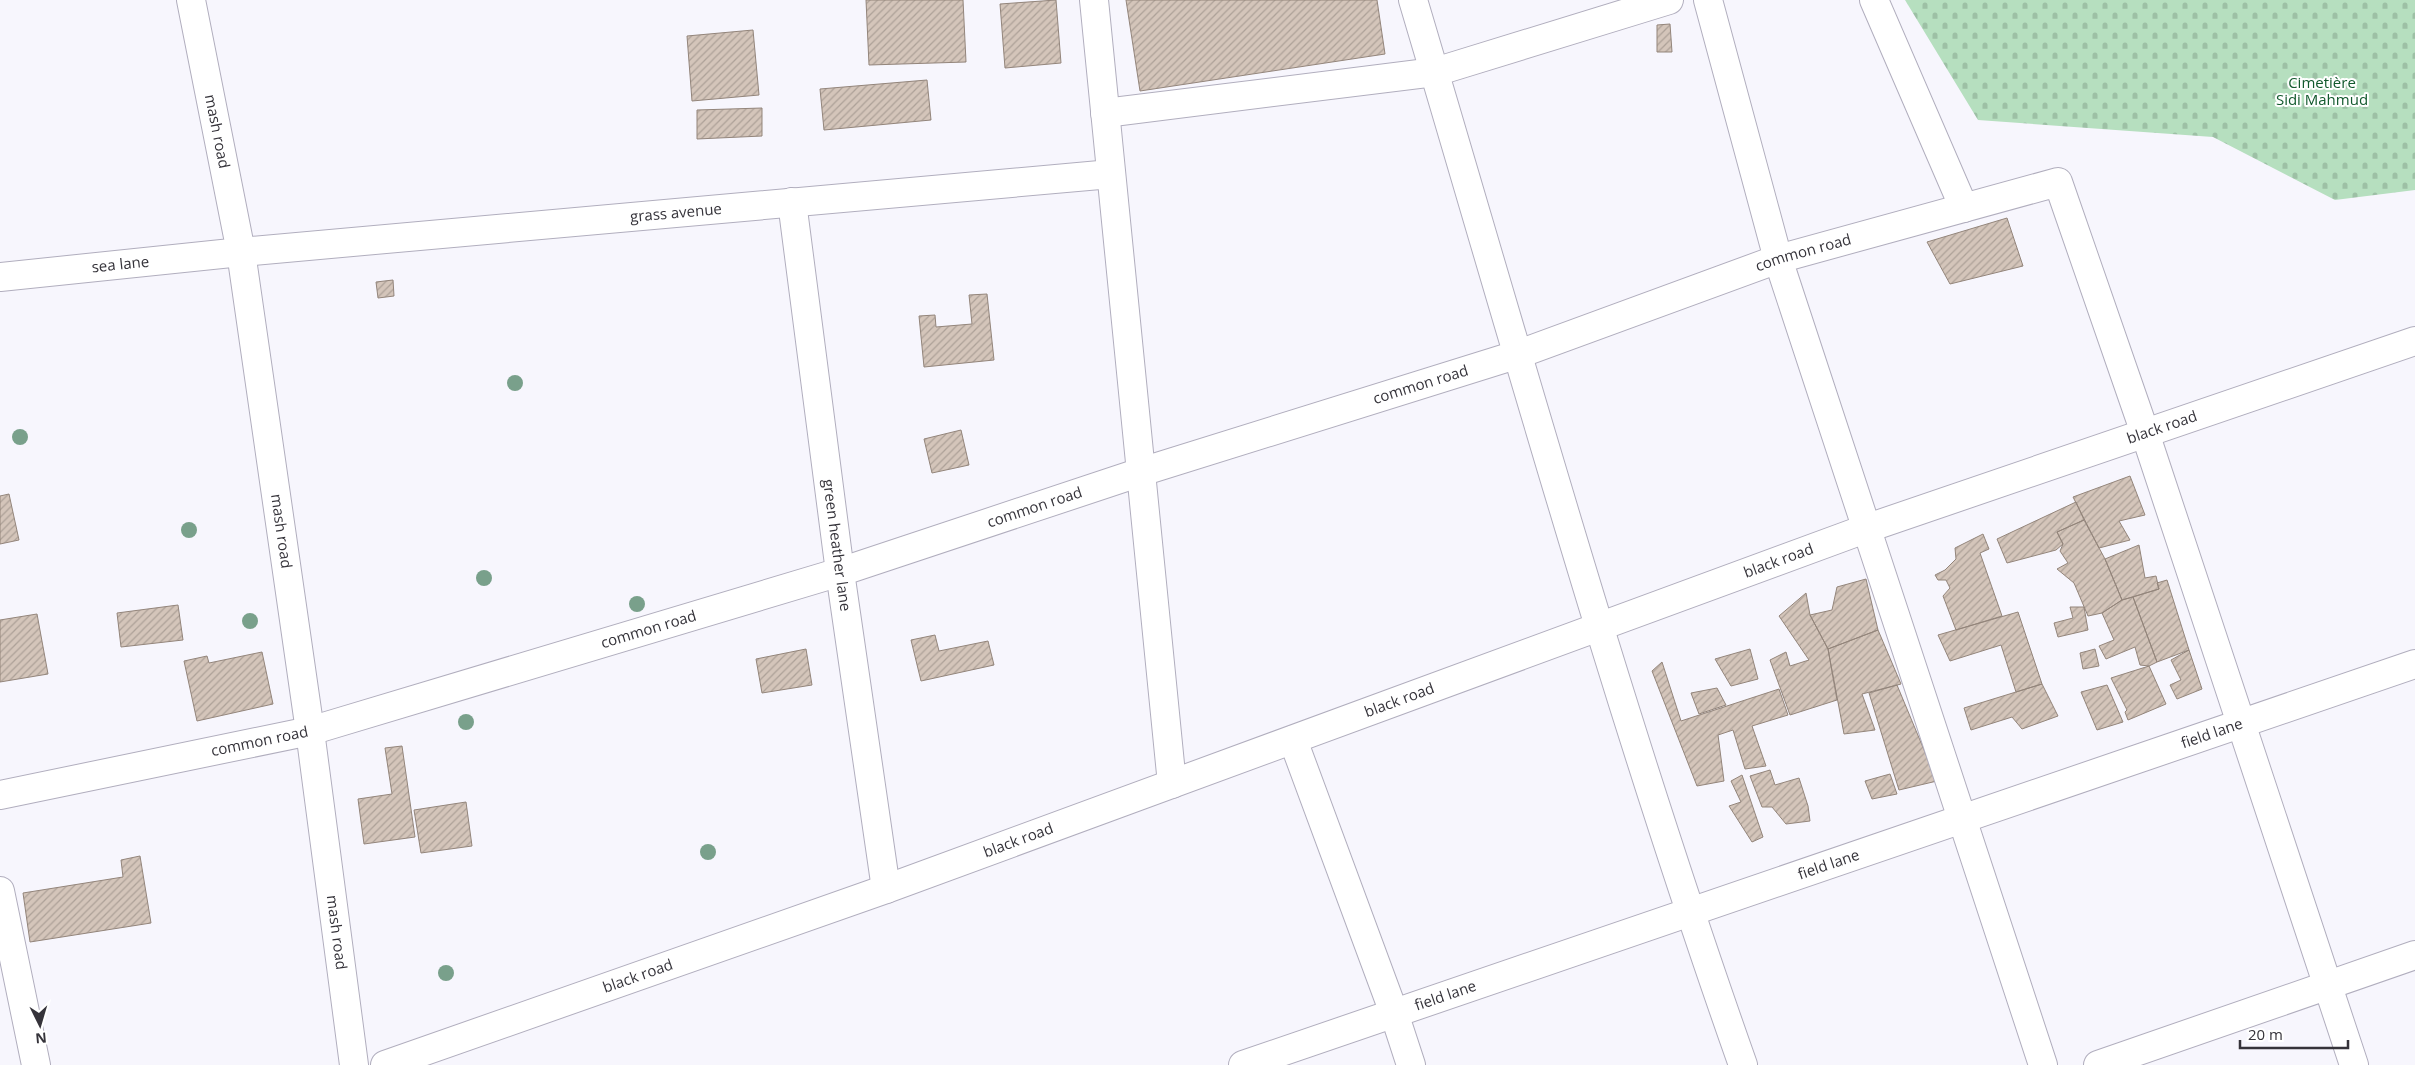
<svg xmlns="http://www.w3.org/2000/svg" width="2415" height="1065" font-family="'Open Sans',sans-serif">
<defs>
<pattern id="cemetery-stones" width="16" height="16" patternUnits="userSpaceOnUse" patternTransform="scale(1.25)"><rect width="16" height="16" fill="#b6dfbf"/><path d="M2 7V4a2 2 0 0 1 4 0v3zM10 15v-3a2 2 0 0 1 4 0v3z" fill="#9dc0a5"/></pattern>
<pattern id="building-hatch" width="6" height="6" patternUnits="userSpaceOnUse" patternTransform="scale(1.25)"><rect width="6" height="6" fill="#d4c5ba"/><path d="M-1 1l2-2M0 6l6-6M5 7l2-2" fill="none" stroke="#ada198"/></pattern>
</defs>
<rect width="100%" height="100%" fill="#f7f6fd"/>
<!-- cemetery -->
<path fill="url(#cemetery-stones)" d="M1905,0H2415V190L2335,200L2213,137L1978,120Z"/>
<!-- building -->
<path fill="url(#building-hatch)" stroke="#93857b" d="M866,0H963L966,62L869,65Z
M1056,0L1061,63L1005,68L1000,4Z
M1126,0H1377L1385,54L1140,91Z
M1670,24L1672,52H1657V25Z
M753,30L759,95L692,101L687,36Z
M927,80L931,120L824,130L820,89Z
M762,108V136L697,139V110Z
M2007,218L2023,266L1950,284L1927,242Z
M393,280L394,296L378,298L376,282Z
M987,294L994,360L924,367L919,316L935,315L936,327L972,324L969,295Z
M961,430L969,465L932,473L924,439Z
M2130,476L2145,515L2119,521L2130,540L2099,548L2073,497Z
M9,494L19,540L0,544V496Z
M2076,502L2084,520L2057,532L2063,544L2056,550L2007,563L1997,539Z
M2084,520L2105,559L2122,600L2102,613L2088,616L2074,583L2057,569L2068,563L2060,551L2063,544L2057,532Z
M1983,534L1989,549L1980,553L2002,616L1956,630L1943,596L1950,588L1946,580H1938L1935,575L1945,570L1956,559L1955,548Z
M2139,545L2145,578L2156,576L2159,589L2122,600L2105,559Z
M1866,579L1878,630L1828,649L1810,615L1832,610L1837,587Z
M2167,580L2189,650L2157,662L2133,597L2159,589L2157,583Z
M1806,593L1810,615L1828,649L1837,700L1790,715L1770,660L1786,652L1790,666L1809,660L1779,616Z
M2133,597L2157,662L2149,666L2140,665L2135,647L2106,659L2099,646L2114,640L2102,613L2122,600Z
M178,605L183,640L121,647L117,613Z
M2070,607H2084L2088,630L2058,637L2054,623L2073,618Z
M2018,612L2042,684L2016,692L2001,645L1950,661L1938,635Z
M37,614L48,674L0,682V620Z
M1878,630L1901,684L1862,694L1875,730L1844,734L1828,649Z
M935,635L939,651L988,641L994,665L921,681L911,640Z
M806,649L812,685L762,693L756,659Z
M1750,649L1758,679L1731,686L1715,659Z
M2095,649L2099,666L2083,669L2080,653Z
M2189,650L2202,689L2177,699L2170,685L2181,680L2171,660Z
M262,652L273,704L197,721L184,661L207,656L209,663Z
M1662,662L1681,721L1779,689L1788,715L1752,726L1766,766L1745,769L1733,730L1718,735L1724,781L1697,786L1652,671Z
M2149,666L2166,704L2128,720L2125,712L2127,710L2111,678Z
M2042,684L2058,716L2022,729L2012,717L1971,730L1964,708Z
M1897,685L1937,781L1899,790L1869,693Z
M2107,685L2123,722L2097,730L2081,692Z
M1717,688L1726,705L1699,714L1691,693Z
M402,746L415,837L364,844L358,799L392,794L385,748Z
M1770,770L1775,785L1799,778L1808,806L1810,821L1786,824L1772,807H1762L1750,776Z
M1890,774L1897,794L1872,799L1865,781Z
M1742,775L1763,837L1752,842L1729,806L1741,802L1731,781Z
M466,802L472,846L421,853L414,810Z
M140,856L151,923L30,942L23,893L123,877L121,860Z"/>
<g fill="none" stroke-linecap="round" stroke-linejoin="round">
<!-- minor casing -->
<g stroke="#b1aebe" stroke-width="30">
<g id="minor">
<path id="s1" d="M191,0L241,252L310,731L354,1065"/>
<path d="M1094,0L1172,784"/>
<path d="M1413,0C1519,356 1619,715 1743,1065"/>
<path d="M1708,0L1778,259L2043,1065"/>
<path d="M1874,0L1964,208"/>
<path d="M1105,113L1435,72L1669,0"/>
<path id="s2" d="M792,202L840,572L886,889"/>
<path id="s3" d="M0,277L241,252L1111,174"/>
<path d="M1293,740L1394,1013L1411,1065"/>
<path id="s4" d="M0,795L310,731L840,572L1141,472L1519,354L1778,259L2058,182L2145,433L2354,1065"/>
<path d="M0,891L36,1065"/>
<path id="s5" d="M385,1065L886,889L1865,529L2415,341"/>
<path id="s6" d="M1243,1065L2415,664"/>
<path d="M2098,1065L2415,955"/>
</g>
</g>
<!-- minor -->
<use href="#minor" stroke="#fff" stroke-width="28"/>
</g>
<!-- trees -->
<g fill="#79a08b">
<circle cx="515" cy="383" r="8"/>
<circle cx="20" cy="437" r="8"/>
<circle cx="189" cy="530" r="8"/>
<circle cx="484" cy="578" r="8"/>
<circle cx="637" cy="604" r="8"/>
<circle cx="250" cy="621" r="8"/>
<circle cx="466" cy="722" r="8"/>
<circle cx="708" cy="852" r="8"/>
<circle cx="446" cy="973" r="8"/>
</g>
<g text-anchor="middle" stroke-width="4" stroke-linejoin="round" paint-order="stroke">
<!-- park labels -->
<g font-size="15" fill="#12592d" stroke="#fff">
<text x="2322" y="88">Cimetière<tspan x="2322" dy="17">Sidi Mahmud</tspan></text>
</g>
<!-- street labels -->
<g font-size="15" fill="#35333a" stroke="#fff">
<text dy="5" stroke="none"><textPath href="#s1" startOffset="134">mash road</textPath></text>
<text dy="5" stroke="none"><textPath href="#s3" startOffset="679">grass avenue</textPath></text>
<text dy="5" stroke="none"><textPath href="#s4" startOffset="1885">common road</textPath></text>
<text dy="5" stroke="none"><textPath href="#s3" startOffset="121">sea lane</textPath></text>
<text dy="5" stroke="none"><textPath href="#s4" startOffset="1480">common road</textPath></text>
<text dy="5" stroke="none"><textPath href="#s5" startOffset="1888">black road</textPath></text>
<text dy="5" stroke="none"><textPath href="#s4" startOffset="1075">common road</textPath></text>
<text dy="5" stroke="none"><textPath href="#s1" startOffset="539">mash road</textPath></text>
<text dy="5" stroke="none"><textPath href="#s2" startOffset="346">green heather lane</textPath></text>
<text dy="5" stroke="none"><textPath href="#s5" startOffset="1482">black road</textPath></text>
<text dy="5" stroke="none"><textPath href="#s4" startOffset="670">common road</textPath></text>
<text dy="5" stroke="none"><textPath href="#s5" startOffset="1078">black road</textPath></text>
<text dy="5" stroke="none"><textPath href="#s6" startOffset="1024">field lane</textPath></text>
<text dy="5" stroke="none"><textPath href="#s4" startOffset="265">common road</textPath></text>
<text dy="5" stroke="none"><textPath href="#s5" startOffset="672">black road</textPath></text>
<text dy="5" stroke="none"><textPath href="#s6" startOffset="619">field lane</textPath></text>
<text dy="5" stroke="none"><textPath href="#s1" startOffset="944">mash road</textPath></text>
<text dy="5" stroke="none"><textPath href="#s5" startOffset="268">black road</textPath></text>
<text dy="5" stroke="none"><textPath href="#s6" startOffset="214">field lane</textPath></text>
</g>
</g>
<!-- north arrow -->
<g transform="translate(40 1025) rotate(175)" stroke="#ffffff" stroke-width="4" paint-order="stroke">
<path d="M0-4L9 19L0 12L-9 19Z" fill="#35333a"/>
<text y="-8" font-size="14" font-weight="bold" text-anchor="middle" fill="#35333a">N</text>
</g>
<!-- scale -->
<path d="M2240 1040v8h108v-8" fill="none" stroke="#35333a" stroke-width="2.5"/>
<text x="2248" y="1040" font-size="15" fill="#35333a" stroke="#ffffff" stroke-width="4" paint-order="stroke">20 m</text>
</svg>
